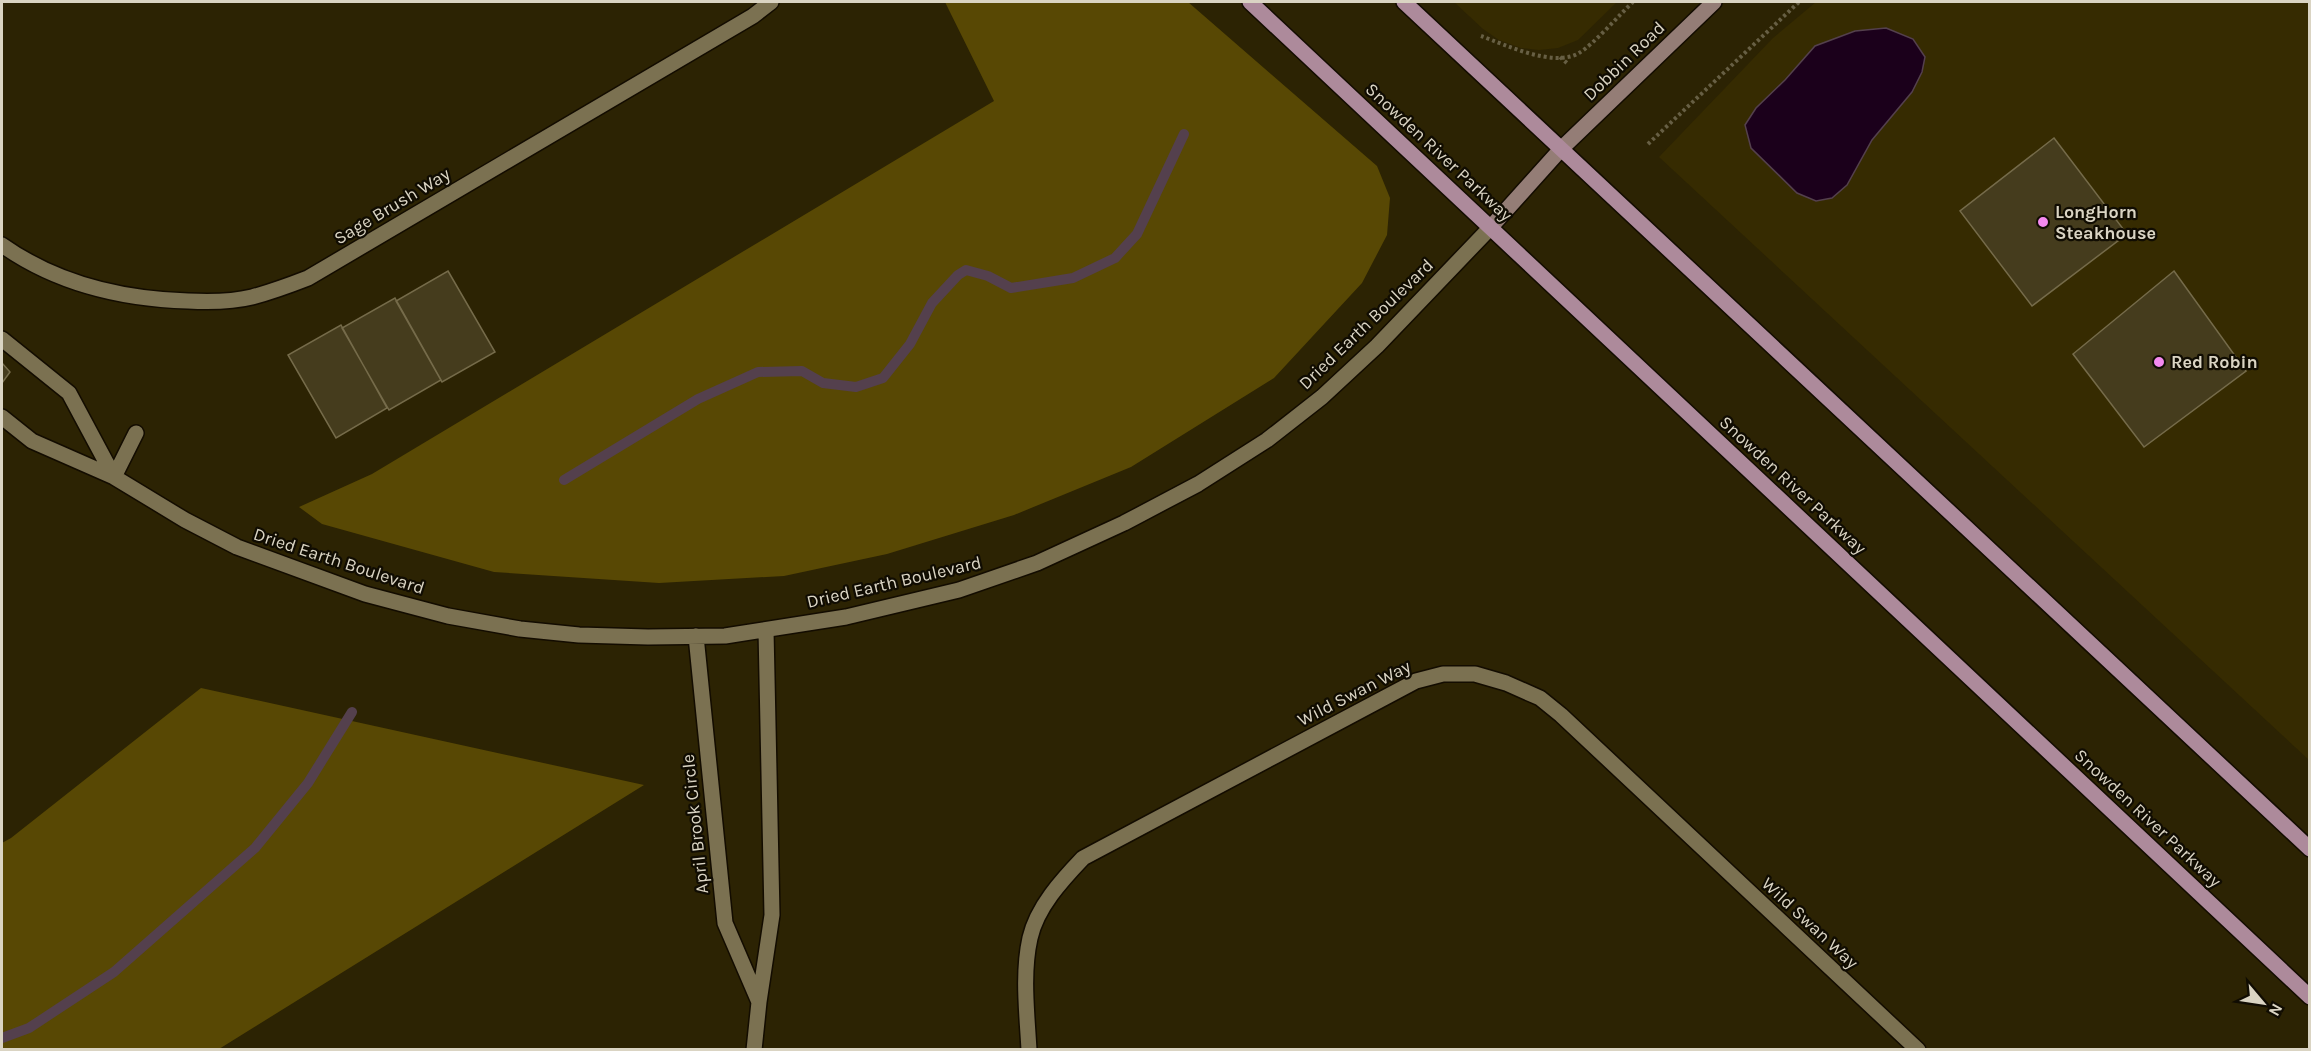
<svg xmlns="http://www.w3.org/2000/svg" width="2311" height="1051" font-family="Karla,sans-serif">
<rect width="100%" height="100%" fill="#2c2303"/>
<!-- built -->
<path fill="#362b01" d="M1454,2H1617L1578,40L1558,48L1539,50L1521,48L1499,40L1483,29Z
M1816,2H2309V760L1659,157L1773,38Z"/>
<!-- green -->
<path fill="#584804" d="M945,2H1188L1377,166L1390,198L1387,235L1362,283L1274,378L1131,467L1014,515L887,554L784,576L659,583L494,572L322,524L299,507L372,474L994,101Z
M201,688L644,785L219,1049H2V843L11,838Z"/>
<!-- water -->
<path fill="#1b001b" stroke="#54404d" stroke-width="1.5" d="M1886,28L1913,39L1925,57L1922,72L1912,92L1872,140L1847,185L1832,198L1816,201L1797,193L1751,148L1745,125L1756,108L1785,80L1815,46L1855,31Z"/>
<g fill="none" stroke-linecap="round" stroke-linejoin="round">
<!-- stream -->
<path stroke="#54404d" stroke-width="10" d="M564,480L698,399L758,372L802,371L823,383L856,387L883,378L910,344L932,303L958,275L966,270L988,276L1011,288L1073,278L1115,258L1137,234L1184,134
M2,1038L29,1028L114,972L255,848L308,783L352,712"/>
</g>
<!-- building -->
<path fill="#453c1d" stroke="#756b4a" stroke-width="1.5" d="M2054,138L2127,234L2032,306L1960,211Z
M448,271L495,352L442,382L396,301Z
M2174,271L2246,371L2144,447L2073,354Z
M395,298L441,380L389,410L342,328Z
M341,325L387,408L336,438L288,355Z
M2,363L10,372L2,383Z"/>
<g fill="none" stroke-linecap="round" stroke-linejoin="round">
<!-- street casing -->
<g stroke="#130c00" stroke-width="18">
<path id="street" d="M2,245C57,284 121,299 188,301C208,302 232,302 252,297C271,292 290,285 308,278L753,16L771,2
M2,339L69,393L114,477L32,441L2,417
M136,433L114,477L185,520L237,547L365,594L448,616L520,629L579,635L648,637L725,636L846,617L959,590L1037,563L1124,523L1198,484L1267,440L1322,397L1377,346L1491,227
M696,636L725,923L759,1002L772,915L766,630
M754,1050L759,1002
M1029,1050C1027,1013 1022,974 1030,938C1037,907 1062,880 1083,858L1416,681L1443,674H1475L1506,683L1540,698L1561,715L1918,1050"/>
</g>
<!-- secondary casing -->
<g stroke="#130c00" stroke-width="18">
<path id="secondary" d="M1491,227L1561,149L1714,2"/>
</g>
<!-- primary casing -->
<g stroke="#130c00" stroke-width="18">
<path id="primary" d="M1250,2L2310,997
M1404,2L2310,849"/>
</g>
<!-- path -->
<path stroke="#675f44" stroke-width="4" stroke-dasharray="3 3" stroke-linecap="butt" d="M1481,36C1506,45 1554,68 1579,53C1593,45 1620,14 1633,2
M1560,57L1567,63
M1648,144L1799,2"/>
<!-- street -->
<use href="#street" stroke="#7b7151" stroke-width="15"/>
<!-- secondary -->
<use href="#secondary" stroke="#947d76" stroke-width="15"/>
<!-- primary -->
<use href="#primary" stroke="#ad8a9b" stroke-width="15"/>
</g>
<!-- markers -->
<g fill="#f489ef" stroke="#100c02" stroke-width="2">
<circle cx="2043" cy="222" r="6"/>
<circle cx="2159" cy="362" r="6"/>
</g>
<g text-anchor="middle" stroke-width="4.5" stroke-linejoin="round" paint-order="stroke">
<!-- street labels -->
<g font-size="18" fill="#dad4c3" stroke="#100c02">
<text transform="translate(1624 61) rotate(-44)" y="6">Dobbin Road</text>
<text transform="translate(1439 152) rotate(43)" y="6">Snowden River Parkway</text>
<text transform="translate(392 206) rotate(-31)" y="6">Sage Brush Way</text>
<text transform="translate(1366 324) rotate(-44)" y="6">Dried Earth Boulevard</text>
<text transform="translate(1793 485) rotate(43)" y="6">Snowden River Parkway</text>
<text transform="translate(339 561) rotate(18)" y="6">Dried Earth Boulevard</text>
<text transform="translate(894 582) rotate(-13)" y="6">Dried Earth Boulevard</text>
<text transform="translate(1354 693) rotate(-27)" y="6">Wild Swan Way</text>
<text transform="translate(2148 818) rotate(43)" y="6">Snowden River Parkway</text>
<text transform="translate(695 824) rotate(-96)" y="6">April Brook Circle</text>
<text transform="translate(1810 923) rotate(43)" y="6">Wild Swan Way</text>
</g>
<!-- poi labels -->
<g font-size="18" font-weight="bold" fill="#dad4c3" stroke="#100c02" text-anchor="start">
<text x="2055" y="218">LongHorn<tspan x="2055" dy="21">Steakhouse</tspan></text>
<text x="2171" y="368">Red Robin</text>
</g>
</g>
<!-- border -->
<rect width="2311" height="1051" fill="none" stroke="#dad4c3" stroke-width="6"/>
<!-- north arrow -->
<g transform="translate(2263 1003) rotate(119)" stroke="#100c02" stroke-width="4.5" paint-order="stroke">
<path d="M0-4.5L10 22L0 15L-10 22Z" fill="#dad4c3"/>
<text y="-9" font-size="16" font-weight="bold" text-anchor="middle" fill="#dad4c3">N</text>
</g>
</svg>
